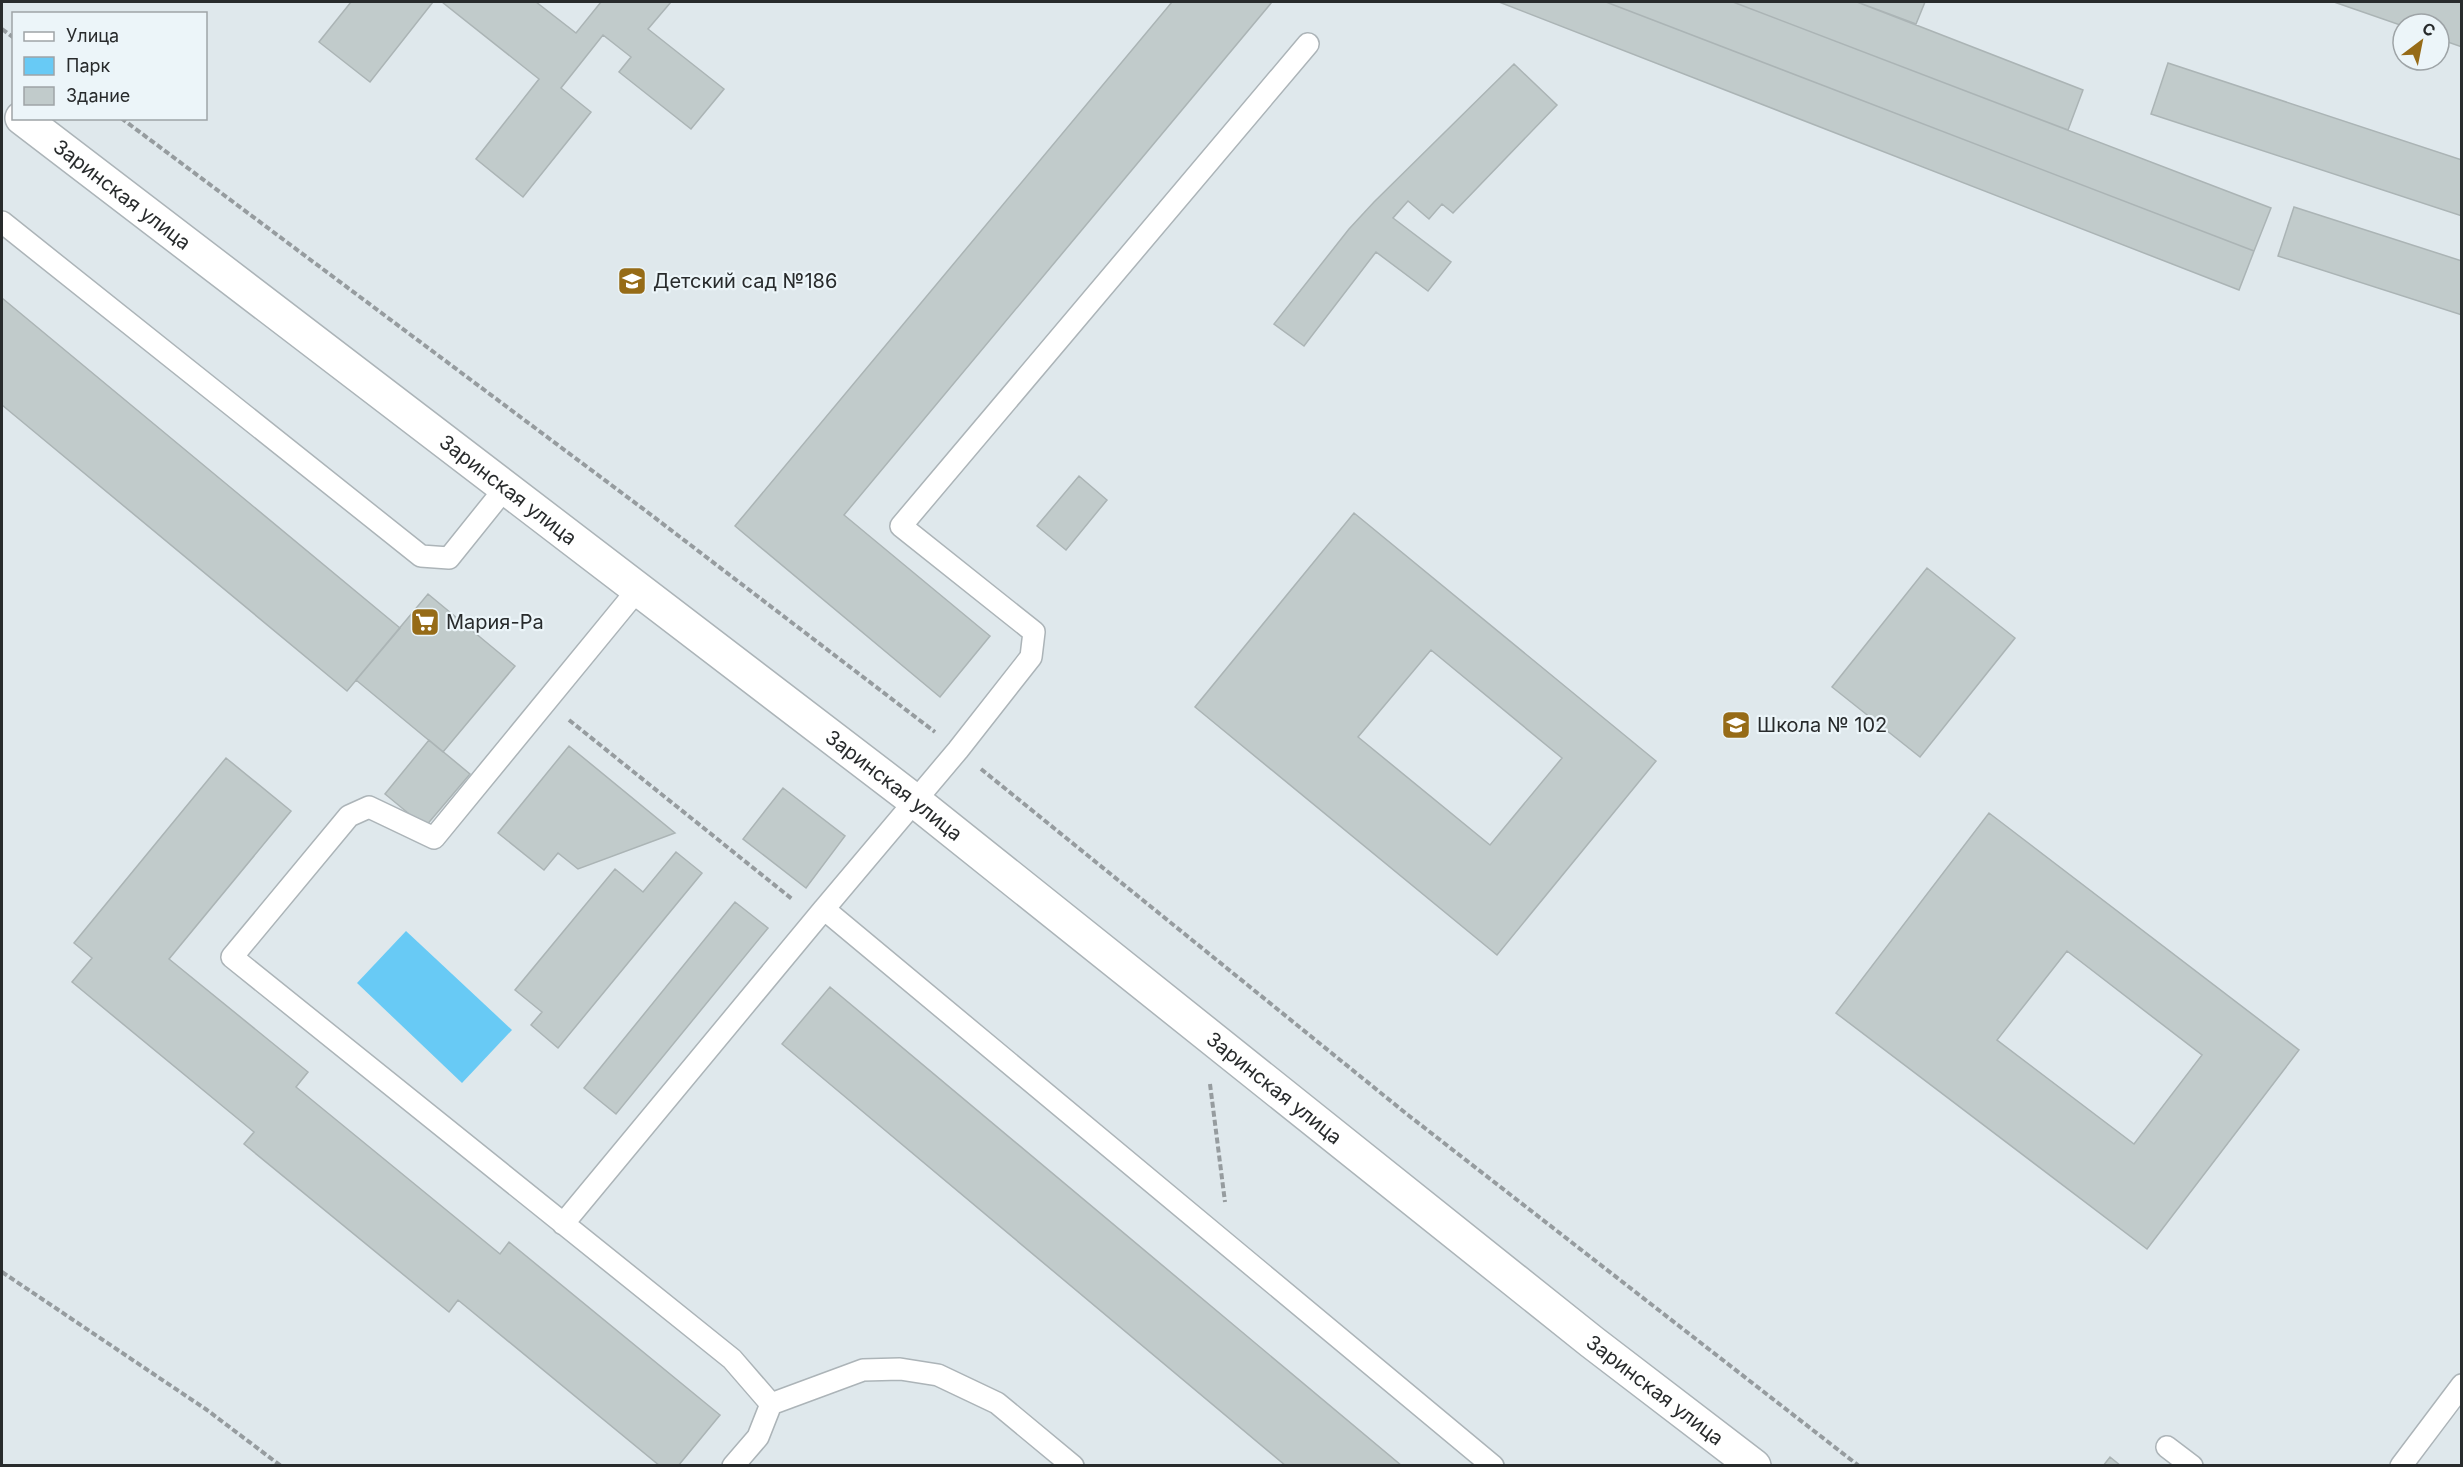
<svg xmlns="http://www.w3.org/2000/svg" width="2463" height="1467" font-family="Inter,sans-serif">
<rect width="100%" height="100%" fill="#dfe8ec"/>
<!-- green -->
<path fill="#68caf5" d="M406,931L512,1030L462,1083L357,983Z"/>
<!-- building -->
<path fill="#c1cbcb" stroke="#abb4b5" stroke-width="1.5" fill-rule="evenodd" d="M351,2H433L370,82L319,42Z
M442,2H536L576,33L601,2H671L648,29L724,89L691,129L619,72L631,57L603,35L561,88L591,112L523,197L476,159L539,79Z
M1172,2H1272L844,515L990,636L940,697L735,526Z
M1499,2H1606L2254,251L2239,290Z
M1606,2H1733L2271,208L2254,251Z
M1733,2H1857L2083,90L2068,130Z
M1857,2H1925L1916,24Z
M2334,2H2462V47L2439,39V24H2403V26Z
M2168,63L2462,160V216L2151,114Z
M1514,64L1557,105L1453,213L1442,204L1429,219L1408,201L1393,218L1451,262L1428,291L1376,252L1304,346L1274,324L1349,229L1374,202Z
M2294,207L2462,261V315L2278,256Z
M2,298L400,628L347,691L2,405Z
M1079,476L1107,500L1066,550L1037,526Z
M1354,513L1656,761L1497,955L1195,707ZM1431,650L1562,758L1490,845L1358,737Z
M1927,568L2015,638L1920,757L1832,687Z
M428,594L515,666L443,752L356,680Z
M429,740L470,774L425,827L385,794Z
M569,746L675,833L578,869L558,853L544,870L498,833Z
M226,758L291,811L169,959L308,1072L296,1087L500,1254L509,1242L720,1415L678,1466H660L458,1300L449,1312L244,1144L254,1132L72,982L92,958L74,943Z
M783,788L845,836L806,888L743,839Z
M1989,813L2299,1050L2147,1249L1836,1013ZM2067,951L2202,1055L2134,1144L1997,1040Z
M676,852L702,873L558,1048L531,1025L542,1012L515,990L615,869L643,892Z
M735,902L768,928L616,1114L584,1088Z
M830,987L1402,1466H1286L782,1044Z
M2110,1457L2121,1466H2103Z"/>
<g fill="none" stroke-linecap="round" stroke-linejoin="round">
<!-- lane casing -->
<g stroke="#acb4b8" stroke-width="24">
<path id="lane" d="M1308,44L901,526L1034,632L1031,657L958,750L824,909L1493,1466
M2,222L421,556L449,558L506,487
M639,588L434,838L369,807L349,816L232,957L732,1359L771,1404L758,1437L733,1466
M563,1224L824,909
M771,1404L863,1370L900,1369L938,1375L997,1403L1073,1466
M2167,1447L2192,1466
M2401,1466L2462,1385"/>
</g>
<!-- street casing -->
<g stroke="#acb4b8" stroke-width="36">
<g id="street">
<path id="s1" d="M22,118L915,801L1592,1342L1754,1466"/>
</g>
</g>
<!-- path -->
<path stroke="#969c9f" stroke-width="4" stroke-dasharray="6 3" stroke-linecap="butt" d="M2,29L14,38
M121,118L646,511L935,732
M569,720L792,899
M981,769L1408,1115L1859,1466
M1210,1084L1225,1202
M2,1272L207,1410L281,1466"/>
<!-- lane -->
<use href="#lane" stroke="#fff" stroke-width="21"/>
<!-- street -->
<use href="#street" stroke="#fff" stroke-width="33"/>
</g>
<!-- icons -->
<defs>
<g id="school-square" transform="scale(1.5)"><rect x="-9" y="-9" width="18" height="18" rx="4" fill="#966b17" stroke="#ecf5f9"/><path d="M0-5L7-2L0 1L-7-2ZM-4 1L0 2.5L4 1V4Q0 6-4 4Z" fill="#fff"/></g>
<g id="supermarket-square" transform="scale(1.5)"><rect x="-9" y="-9" width="18" height="18" rx="4" fill="#966b17" stroke="#ecf5f9"/><path d="M-6-5.5h2.5l.6 2H6L4.5 2H-2.5L-4.4-4H-6ZM-1.5 3.2a1.3 1.3 0 1 0 .1 0ZM3 3.2a1.3 1.3 0 1 0 .1 0Z" fill="#fff"/></g>
</defs>
<g fill-rule="evenodd">
<use href="#school-square" x="632" y="281"/>
<use href="#supermarket-square" x="425" y="622"/>
<use href="#school-square" x="1736" y="725"/>
</g>
<g text-anchor="middle" stroke-width="4.5" stroke-linejoin="round" paint-order="stroke">
<!-- street labels -->
<g font-size="20" fill="#282b2c" stroke="#ecf5f9">
<text dy="7" stroke="none"><textPath href="#s1" startOffset="126">Заринская улица</textPath></text>
<text dy="7" stroke="none"><textPath href="#s1" startOffset="612">Заринская улица</textPath></text>
<text dy="7" stroke="none"><textPath href="#s1" startOffset="1098">Заринская улица</textPath></text>
<text dy="7" stroke="none"><textPath href="#s1" startOffset="1584">Заринская улица</textPath></text>
<text dy="7" stroke="none"><textPath href="#s1" startOffset="2070">Заринская улица</textPath></text>
</g>
<!-- poi labels -->
<g font-size="20" fill="#282b2c" stroke="#ecf5f9" text-anchor="start">
<text x="653" y="288">Детский сад №186</text>
<text x="446" y="629">Мария-Ра</text>
<text x="1757" y="732">Школа № 102</text>
</g>
</g>
<!-- border -->
<rect width="2463" height="1467" fill="none" stroke="#282b2c" stroke-width="6"/>
<!-- legend -->
<rect x="12" y="12" width="195" height="108" fill="#ecf5f9" stroke="#9ea4a7" stroke-width="1.5"/>
<rect x="24" y="32" width="30" height="9" fill="#ffffff" stroke="#9ea4a7" stroke-width="1.5"/>
<text x="66" y="42" font-size="18" fill="#282b2c">Улица</text>
<rect x="24" y="57" width="30" height="18" fill="#68caf5" stroke="#9ea4a7" stroke-width="1.5"/>
<text x="66" y="72" font-size="18" fill="#282b2c">Парк</text>
<rect x="24" y="87" width="30" height="18" fill="#c1cbcb" stroke="#9ea4a7" stroke-width="1.5"/>
<text x="66" y="102" font-size="18" fill="#282b2c">Здание</text>
<!-- north arrow -->
<g transform="translate(2421 42) rotate(32)"><circle r="28" fill="#ecf5f9" stroke="#9ea4a7" stroke-width="1.5"/>
<path d="M0-4.5L10 22L0 15L-10 22Z" fill="#966b17"/>
<text y="-9" font-size="16" font-weight="bold" text-anchor="middle" fill="#282b2c">С</text>
</g>
</svg>
